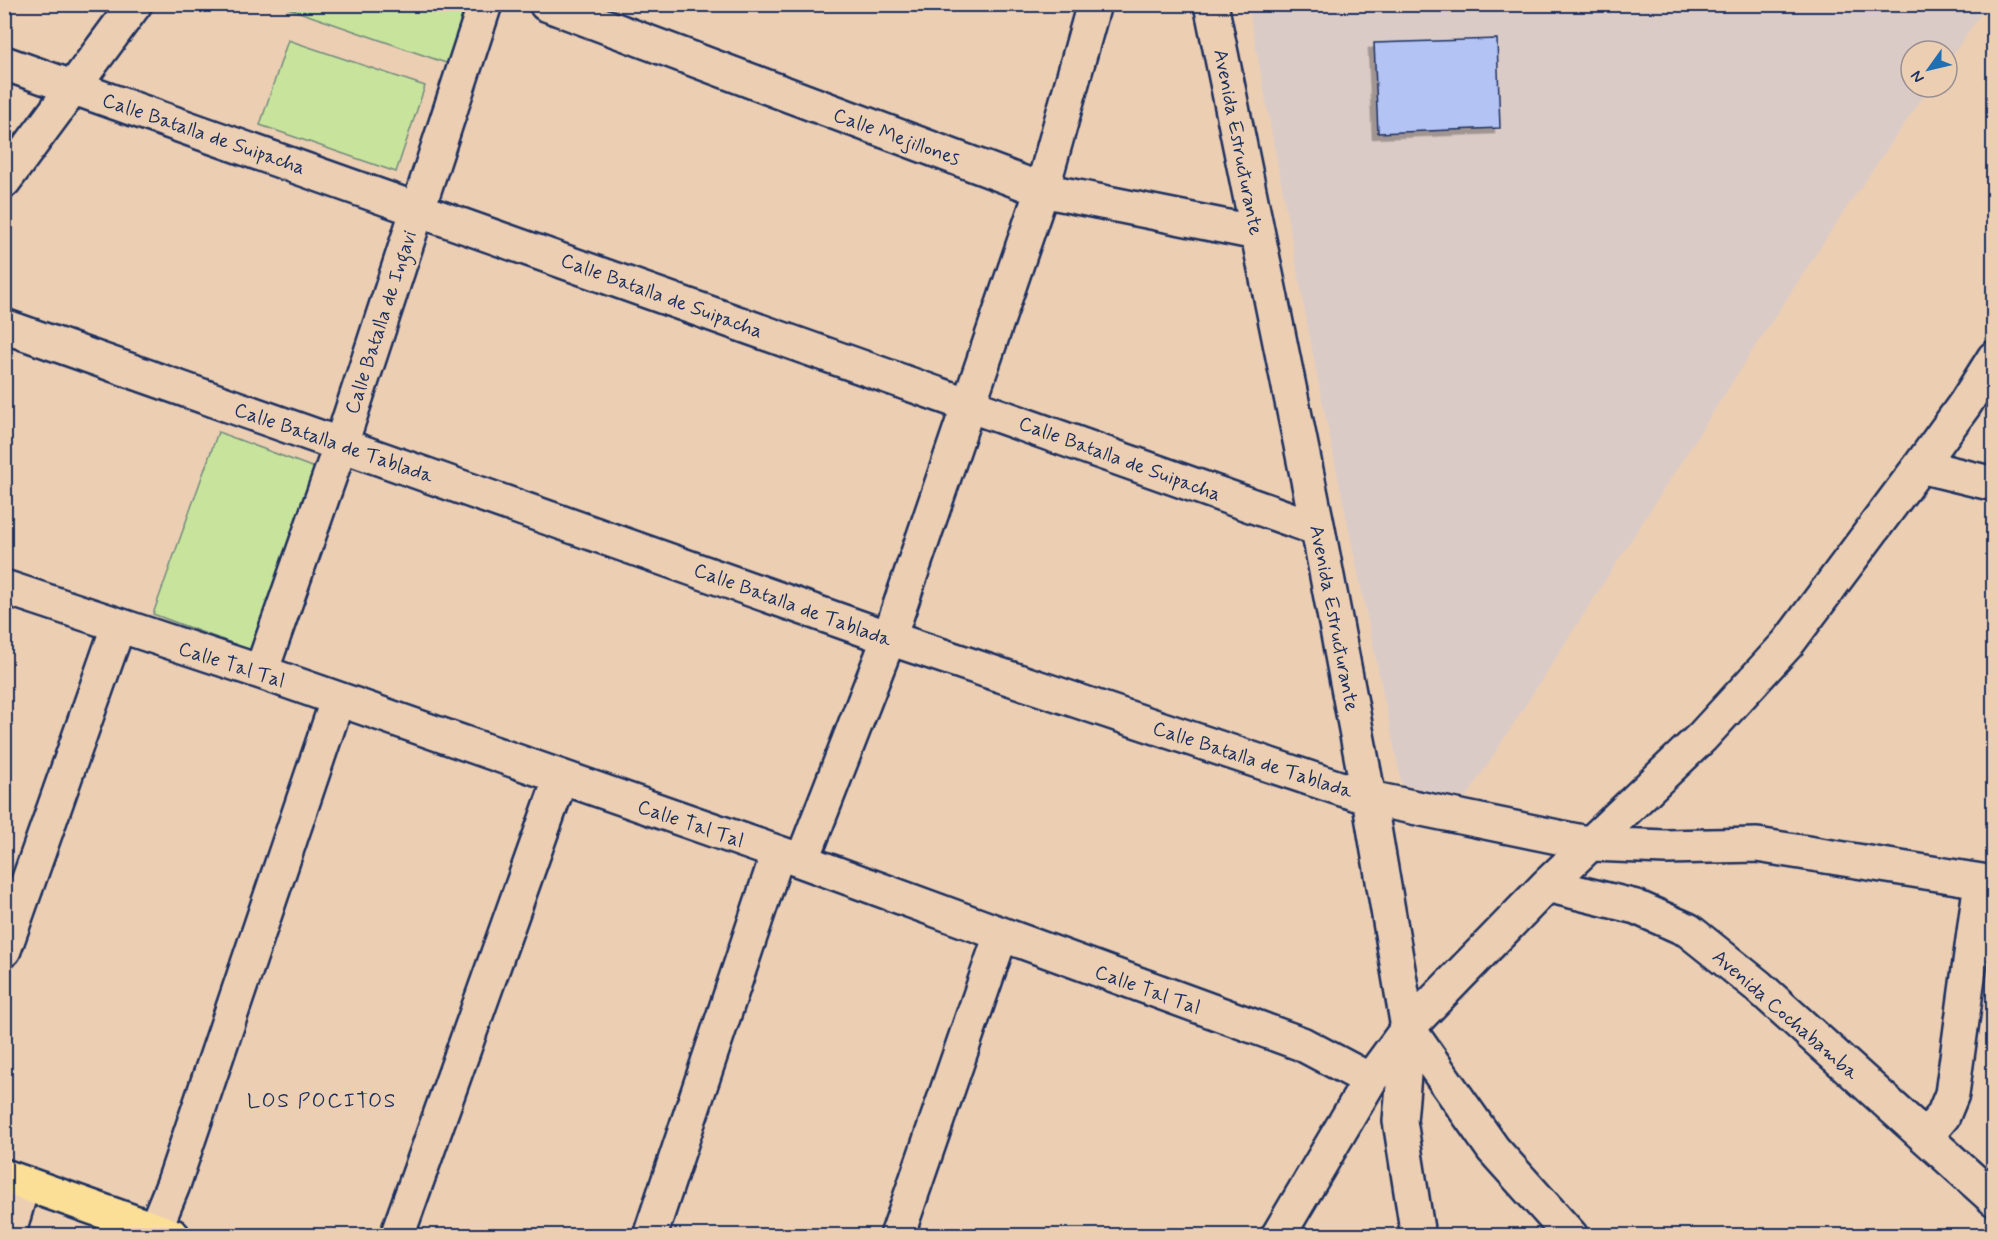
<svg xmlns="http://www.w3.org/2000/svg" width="1998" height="1240" font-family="Mynerve,sans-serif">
<defs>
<filter id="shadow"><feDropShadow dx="-5.5" dy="5.5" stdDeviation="0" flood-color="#0004"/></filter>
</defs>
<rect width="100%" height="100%" fill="#eccfb3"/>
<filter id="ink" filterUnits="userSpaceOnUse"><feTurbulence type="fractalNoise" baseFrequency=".0167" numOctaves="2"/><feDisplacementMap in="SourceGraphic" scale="12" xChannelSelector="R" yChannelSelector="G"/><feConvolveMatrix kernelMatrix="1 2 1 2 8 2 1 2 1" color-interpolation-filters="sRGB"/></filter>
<g filter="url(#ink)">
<!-- built -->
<path fill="#dbcbc6" d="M1248,5H1987L1947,63V51H1911V87H1930L1845,210L1744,364L1466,798L1402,785L1316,371Z"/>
<!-- green -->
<path fill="#c8e49c" stroke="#728a7d" stroke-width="1.5" d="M279,5H469L449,64Z
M288,40L425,86L396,172L260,125Z
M218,432L317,469L252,651L153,614Z"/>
<!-- building -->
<path fill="#b3c3f3" stroke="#1b2f5e" stroke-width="1.5" filter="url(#shadow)" d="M1497,39L1500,128L1378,133L1374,43Z"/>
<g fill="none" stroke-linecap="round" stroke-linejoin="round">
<!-- minor casing -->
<g stroke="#1b2f5e" stroke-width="38">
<path id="minor" d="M546,4L1042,190L1257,233
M1211,4L1318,529L1369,798L1408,1028L1400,1121L1418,1236
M4,63L1318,529
M4,181L135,4
M4,326L889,638L1369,798L1592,844L1665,847L1757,845L1994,883
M1920,466L1994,484
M4,587L261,672L802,861L1302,1044L1370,1080
M261,672L341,444L485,4
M802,861L889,638L1042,190L1094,4
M1547,885L1636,907L1688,930L1758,986L1994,1199
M4,950L118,627
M1408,1028L1493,1149L1571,1236
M1926,1136L1943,1116L1952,1094L1981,881
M155,1229L173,1185L337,701
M8,1236L23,1183
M397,1236L561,777
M650,1236L778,853
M897,1236L1001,935
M1278,1236L1370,1080L1408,1028L1547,885L1702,737L1788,643L1920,466L1965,404L1994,358"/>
</g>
<!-- major casing -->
<g stroke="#1b2f5e" stroke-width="38">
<path id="major" d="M4,1176L173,1236"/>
</g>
<!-- minor -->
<use href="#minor" stroke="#eccfb3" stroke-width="33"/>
<!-- major -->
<use href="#major" stroke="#fbdf96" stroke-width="33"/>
</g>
</g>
<g text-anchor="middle" stroke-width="5" stroke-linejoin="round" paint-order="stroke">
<!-- street labels -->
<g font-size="20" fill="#1b2f5e" stroke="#eccfb3">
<text transform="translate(204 133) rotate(19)" y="7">Calle Batalla de Suipacha</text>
<text transform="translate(897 136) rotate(20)" y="7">Calle Mejillones</text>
<text transform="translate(1239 142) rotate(79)" y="7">Avenida Estructurante</text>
<text transform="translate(662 295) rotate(20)" y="7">Calle Batalla de Suipacha</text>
<text transform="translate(380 322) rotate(-72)" y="7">Calle Batalla de Ingavi</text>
<text transform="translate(334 442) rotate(19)" y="7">Calle Batalla de Tablada</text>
<text transform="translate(1120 458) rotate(20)" y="7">Calle Batalla de Suipacha</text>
<text transform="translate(793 604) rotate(20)" y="7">Calle Batalla de Tablada</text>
<text transform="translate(1335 618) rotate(79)" y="7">Avenida Estructurante</text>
<text transform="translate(232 664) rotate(18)" y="7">Calle Tal Tal</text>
<text transform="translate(1253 759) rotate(18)" y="7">Calle Batalla de Tablada</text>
<text transform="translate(691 823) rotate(19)" y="7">Calle Tal Tal</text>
<text transform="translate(1148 989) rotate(20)" y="7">Calle Tal Tal</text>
<text transform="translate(1786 1014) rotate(41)" y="7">Avenida Cochabamba</text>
</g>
<!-- neighbourhood labels -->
<g font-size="21" letter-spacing="1.5" fill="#1b2f5e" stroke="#eccfb3">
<text x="322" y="1107">LOS POCITOS</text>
</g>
</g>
<!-- margin -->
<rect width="1998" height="1240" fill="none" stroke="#eccfb3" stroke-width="24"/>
<rect x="12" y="12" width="1974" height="1216" fill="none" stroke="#1b2f5e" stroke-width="2" filter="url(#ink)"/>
<!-- north arrow -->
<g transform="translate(1929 69) rotate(236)"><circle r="28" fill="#eccfb3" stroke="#988f91" stroke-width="1.5"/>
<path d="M0-4.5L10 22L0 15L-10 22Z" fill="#1f6fb2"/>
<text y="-9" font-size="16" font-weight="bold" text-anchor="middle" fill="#1b2f5e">N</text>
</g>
</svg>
